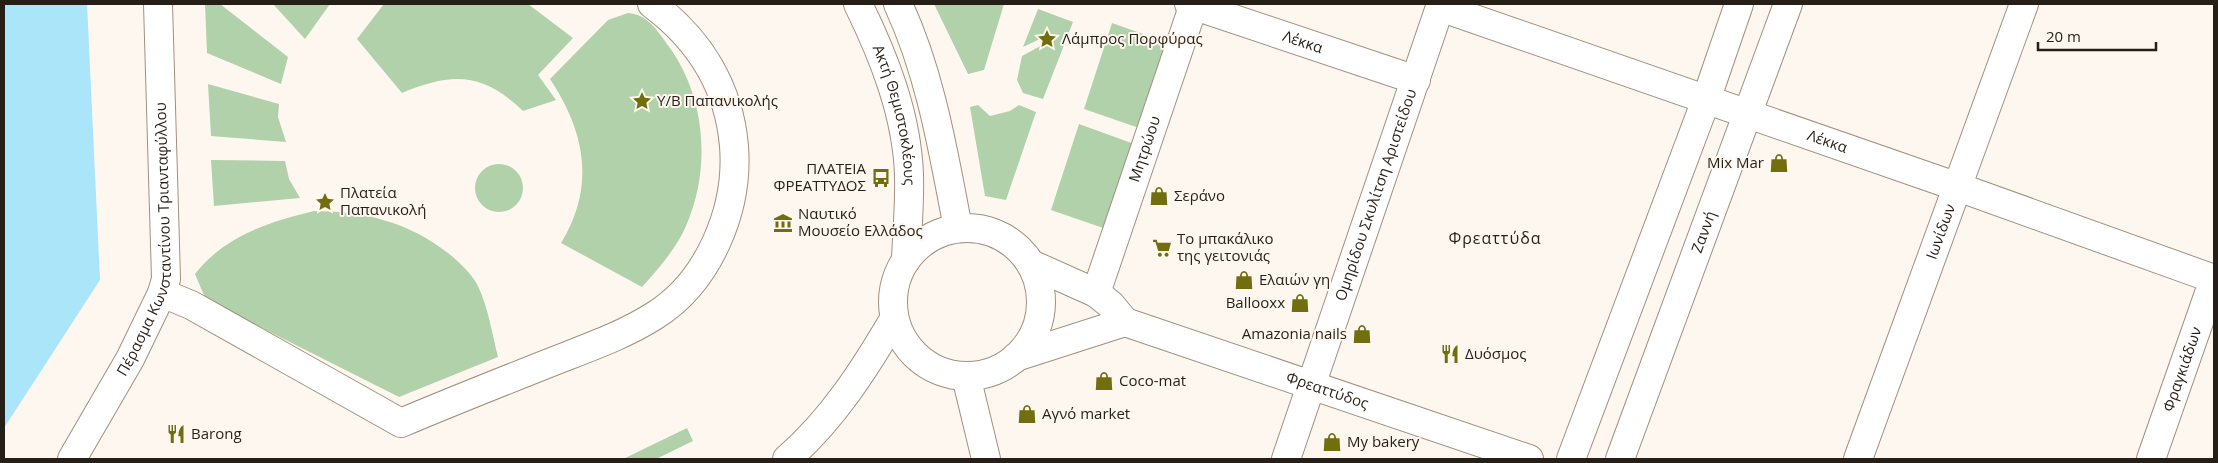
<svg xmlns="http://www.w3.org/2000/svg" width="2218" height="463" font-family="'Open Sans',sans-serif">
<rect width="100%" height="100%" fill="#fef7ef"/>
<!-- green -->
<path fill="#b0d1a9" d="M205,4H220L288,57L281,84L207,53Z
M273,4H330L305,39Z
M384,4H528L573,38L538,75L556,100L523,111C483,72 452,72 402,93L357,39Z
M934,4H1004L984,70L968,74Z
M1038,9L1073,22L1043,99L1023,93L1017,80L1022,56L1044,44V37L1023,47Z
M628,13C648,14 659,33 670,48C706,99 711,169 686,226C676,249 659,268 642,287L561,243C596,186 585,132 550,79L608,20Z
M1112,23L1171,44L1142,129L1084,109Z
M208,84L279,104L278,117L286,142L211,136Z
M978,105L990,116L1010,111L1019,105L1036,112L1006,200L985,196L970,107Z
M1079,124L1137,145L1109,230L1051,210Z
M211,160L285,161L289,179L300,198L214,206Z
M475 188a24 24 0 1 1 48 0a24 24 0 1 1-48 0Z
M314,211C364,211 408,222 448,253C458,261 470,272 477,284C488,306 492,333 498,357L399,397L206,300L195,274C225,236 268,222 314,211Z
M687,428L693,441L656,459H623Z"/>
<!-- water -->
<path fill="#aae5f9" d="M4,4H87L100,280L4,428Z"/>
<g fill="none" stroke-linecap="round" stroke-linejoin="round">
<!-- street casing -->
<g stroke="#a0907f" stroke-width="30">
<g id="street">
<path d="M898,4C931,75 943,151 958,228"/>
<path id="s1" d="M1189,4L1416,80"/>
<path id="s2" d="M1440,7L1958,187L2214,279"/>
<path d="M162,293L191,305L401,423C448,403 496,384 544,365C581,350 621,337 654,316C709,282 739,209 734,146C729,87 699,39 652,4"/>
<path id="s3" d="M1096,293L1194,4"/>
<path d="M966,376L986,459"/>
<path id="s4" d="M72,459L130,359L162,293L166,279L158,4"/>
<path id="s5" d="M1286,459L1441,4"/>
<path id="s6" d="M1858,459L2024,4"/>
<path id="s7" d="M2151,459L2214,279"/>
</g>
</g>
<!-- secondary casing -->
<g stroke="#a0907f" stroke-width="30">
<g id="secondary">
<path id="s8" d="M858,4C884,57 907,115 909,175C910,203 907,232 906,260"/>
<circle cx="967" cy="302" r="74"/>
<path id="s9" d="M1031,264L1096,293L1111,305L1125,322L1529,459"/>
<path d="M1016,357L1125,322"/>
<path d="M787,459C832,420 864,370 894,319"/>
<path d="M1571,459L1706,100L1739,4"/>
<path id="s10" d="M1620,459L1788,4"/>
</g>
</g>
<!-- street -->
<use href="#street" stroke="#fff" stroke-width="28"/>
<!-- secondary -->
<use href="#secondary" stroke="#fff" stroke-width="28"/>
</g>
<!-- icons -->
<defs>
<g id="sight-bare" transform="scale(1.5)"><path d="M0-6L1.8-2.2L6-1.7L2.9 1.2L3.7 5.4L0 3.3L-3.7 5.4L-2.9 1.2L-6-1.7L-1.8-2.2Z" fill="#726e0f" stroke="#fef7ef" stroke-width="2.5" paint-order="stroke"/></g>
<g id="shop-bare" transform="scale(1.5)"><path d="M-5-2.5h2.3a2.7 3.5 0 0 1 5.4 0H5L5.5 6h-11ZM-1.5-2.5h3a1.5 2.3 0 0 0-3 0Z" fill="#726e0f" stroke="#fef7ef" stroke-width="2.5" paint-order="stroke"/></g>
<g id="bus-bare" transform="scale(1.5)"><path d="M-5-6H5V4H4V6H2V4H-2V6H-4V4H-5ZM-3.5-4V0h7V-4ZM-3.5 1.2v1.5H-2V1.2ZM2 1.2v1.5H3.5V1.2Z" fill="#726e0f" stroke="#fef7ef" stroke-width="2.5" paint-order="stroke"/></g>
<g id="museum-bare" transform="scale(1.5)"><path d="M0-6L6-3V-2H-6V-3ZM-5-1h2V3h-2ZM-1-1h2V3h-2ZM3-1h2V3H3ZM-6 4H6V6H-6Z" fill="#726e0f" stroke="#fef7ef" stroke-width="2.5" paint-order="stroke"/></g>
<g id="supermarket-bare" transform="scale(1.5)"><path d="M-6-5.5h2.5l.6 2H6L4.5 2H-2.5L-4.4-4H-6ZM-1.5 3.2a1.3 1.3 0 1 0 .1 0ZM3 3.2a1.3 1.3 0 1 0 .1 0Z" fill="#726e0f" stroke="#fef7ef" stroke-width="2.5" paint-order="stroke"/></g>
<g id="restaurant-bare" transform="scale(1.5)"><path d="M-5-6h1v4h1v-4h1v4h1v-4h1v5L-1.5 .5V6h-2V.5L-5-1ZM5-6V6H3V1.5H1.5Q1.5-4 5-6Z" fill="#726e0f" stroke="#fef7ef" stroke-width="2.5" paint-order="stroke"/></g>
</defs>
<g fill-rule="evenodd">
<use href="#sight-bare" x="1047" y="39"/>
<use href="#sight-bare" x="642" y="101"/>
<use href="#shop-bare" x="1779" y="163"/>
<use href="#bus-bare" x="881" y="178"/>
<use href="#shop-bare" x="1159" y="196"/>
<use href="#sight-bare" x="325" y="202"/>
<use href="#museum-bare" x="783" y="223"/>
<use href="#supermarket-bare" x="1162" y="248"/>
<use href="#shop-bare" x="1244" y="280"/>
<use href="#shop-bare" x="1300" y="303"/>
<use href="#shop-bare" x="1362" y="334"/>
<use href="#restaurant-bare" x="1450" y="354"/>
<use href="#shop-bare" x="1104" y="381"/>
<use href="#shop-bare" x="1027" y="414"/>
<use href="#restaurant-bare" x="176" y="434"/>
<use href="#shop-bare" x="1332" y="442"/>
</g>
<g text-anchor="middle" stroke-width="4" stroke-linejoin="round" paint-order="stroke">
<!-- poi labels -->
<g font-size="15" fill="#251f18" stroke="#fef7ef" text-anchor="start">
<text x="1062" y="44">Λάμπρος Πορφύρας</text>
<text x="657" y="106">Υ/Β Παπανικολής</text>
<text x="1764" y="168" text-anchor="end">Mix Mar</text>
<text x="866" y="174" text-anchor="end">ΠΛΑΤΕΙΑ<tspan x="866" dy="17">ΦΡΕΑΤΤΥΔΟΣ</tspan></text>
<text x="340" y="198">Πλατεία<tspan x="340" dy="17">Παπανικολή</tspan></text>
<text x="1174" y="201">Σεράνο</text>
<text x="798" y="219">Ναυτικό<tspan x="798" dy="17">Μουσείο Ελλάδος</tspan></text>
<text x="1177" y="244">Το μπακάλικο<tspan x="1177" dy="17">της γειτονιάς</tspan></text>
<text x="1259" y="285">Ελαιών γη</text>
<text x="1285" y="308" text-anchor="end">Ballooxx</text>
<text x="1347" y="339" text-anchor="end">Amazonia nails</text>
<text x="1465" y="359">Δυόσμος</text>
<text x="1119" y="386">Coco-mat</text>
<text x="1042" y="419">Αγνό market</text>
<text x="191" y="439">Barong</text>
<text x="1347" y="447">My bakery</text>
</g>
<!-- street labels -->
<g font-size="15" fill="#251f18" stroke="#fef7ef">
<text dy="5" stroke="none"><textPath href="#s1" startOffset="120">Λέκκα</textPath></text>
<text dy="5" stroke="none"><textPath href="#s8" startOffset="118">Ακτή Θεμιστοκλέους</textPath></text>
<text dy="5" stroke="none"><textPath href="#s2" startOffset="410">Λέκκα</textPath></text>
<text dy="5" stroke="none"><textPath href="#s3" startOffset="152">Μητρώου</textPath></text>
<text dy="5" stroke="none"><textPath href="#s5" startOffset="279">Ομηρίδου Σκυλίτση Αριστείδου</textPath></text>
<text dy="5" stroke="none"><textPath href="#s10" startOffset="242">Ζαννή</textPath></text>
<text dy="5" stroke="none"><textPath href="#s6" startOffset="242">Ιωνίδων</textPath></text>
<text dy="5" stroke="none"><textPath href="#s4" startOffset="239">Πέρασμα Κωνσταντίνου Τριανταφύλλου</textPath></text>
<text dy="5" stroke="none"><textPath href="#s7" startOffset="95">Φραγκιάδων</textPath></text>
<text dy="5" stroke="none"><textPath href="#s9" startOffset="326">Φρεαττύδος</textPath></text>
</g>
<!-- neighbourhood labels -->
<g font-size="16" letter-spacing="1" fill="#251f18" stroke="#fef7ef">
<text x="1495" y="244">Φρεαττύδα</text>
</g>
</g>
<!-- border -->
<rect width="2218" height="463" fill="none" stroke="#251f18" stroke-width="10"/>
<!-- scale -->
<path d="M2038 42v8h118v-8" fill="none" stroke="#251f18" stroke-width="2.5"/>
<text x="2046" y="42" font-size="15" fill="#251f18" stroke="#fef7ef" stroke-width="4" paint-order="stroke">20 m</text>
</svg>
